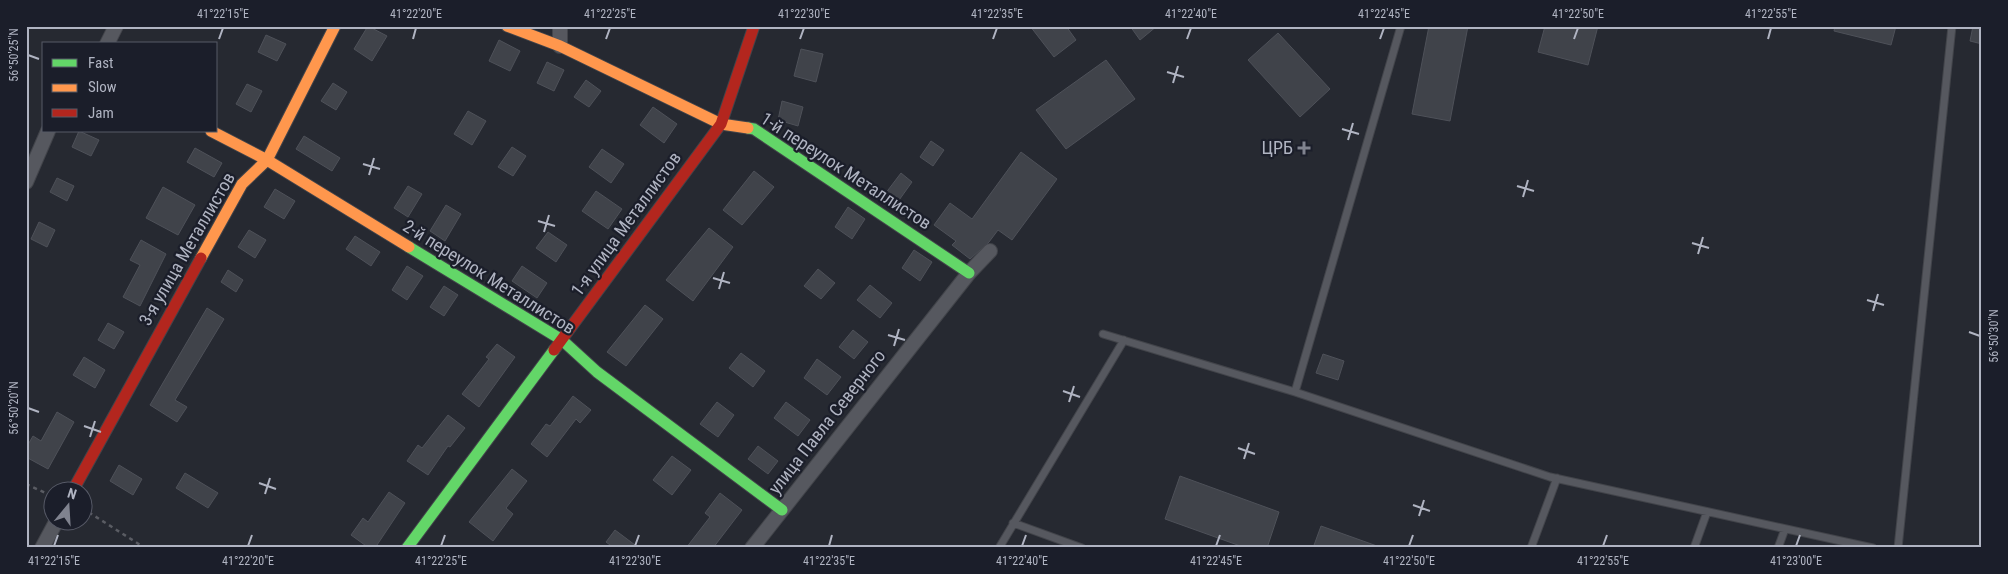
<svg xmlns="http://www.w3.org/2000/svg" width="2008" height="574" font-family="'Roboto Condensed',sans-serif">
<rect width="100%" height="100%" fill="#262931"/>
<!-- building -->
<path fill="#40434a" stroke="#4e5159" d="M368,26L387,36L372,61L354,49Z
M1030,26H1066L1076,40L1054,57Z
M1130,26H1157L1140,40Z
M1429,26H1468L1450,121L1412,114Z
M1545,26H1598L1588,65L1538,52Z
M1835,26H1896L1891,45L1834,31Z
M1973,26H1982V44L1970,41Z
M1278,33L1330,89L1300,117L1248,60Z
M266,35L286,44L277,61L258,52Z
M499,40L520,51L510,71L489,61Z
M801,49L823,54L816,82L794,76Z
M1106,60L1135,99L1066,149L1036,110Z
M547,62L564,70L554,91L537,83Z
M586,80L601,91L589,107L574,97Z
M333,83L347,92L336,110L321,101Z
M247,84L262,91L251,112L236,104Z
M782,101L803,107L798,126L778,120Z
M653,107L677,124L664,143L640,125Z
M468,111L486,121L472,145L454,134Z
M79,131L99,140L91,156L72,147Z
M304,136L340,158L332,171L296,149Z
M931,141L944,150L933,166L920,157Z
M512,147L526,156L513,176L498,167Z
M195,148L222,163L214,177L187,162Z
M602,149L624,164L611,183L589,167Z
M1021,152L1057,179L1012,240L998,230L989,242L970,259L952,245L956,241L934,225L950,203L972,219Z
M754,171L774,187L742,225L723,210Z
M901,173L912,182L897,203L885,194Z
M57,178L74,186L67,201L50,192Z
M408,186L422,194L408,217L394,208Z
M163,187L195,205L178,235L146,218Z
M275,189L295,201L284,219L264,207Z
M596,191L622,209L608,229L582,211Z
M446,205L461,214L445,241L430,231Z
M848,207L865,219L852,239L835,227Z
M39,222L55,230L47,247L31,239Z
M709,228L733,247L693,301L666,280Z
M249,230L266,240L255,258L238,247Z
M548,232L567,245L556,262L536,248Z
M355,236L380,252L371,266L346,249Z
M141,240L166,254L140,306L123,297L140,265L130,260Z
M914,250L932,262L920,281L902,268Z
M407,266L423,276L407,300L392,290Z
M522,266L547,283L537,298L512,281Z
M818,269L835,283L821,299L804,286Z
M228,270L243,280L236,292L221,282Z
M870,285L892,303L880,318L857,300Z
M444,286L458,295L444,316L430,307Z
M645,305L663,319L626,366L607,352Z
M207,308L224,319L175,400L187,407L177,422L150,405Z
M108,323L124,332L114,349L98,340Z
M853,330L868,342L854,359L839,347Z
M497,344L515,357L479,407L462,394L489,359L486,357Z
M741,353L765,371L753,387L729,368Z
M1323,354L1344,361L1338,380L1316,373Z
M84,357L105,370L95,388L73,375Z
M817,359L841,377L827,395L804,378Z
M573,396L591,410L580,423L576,419L547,457L531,444L546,424L550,426Z
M717,402L734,415L718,437L700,424Z
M786,402L810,420L798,436L774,418Z
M57,412L74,422L48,469L26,457V448L33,436L41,441Z
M448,415L465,428L450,447L448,446L428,475L407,461L418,445L422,448Z
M758,446L778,461L768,474L748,459Z
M672,456L691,470L672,495L653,480Z
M119,465L142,479L133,495L110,481Z
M512,469L527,481L506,508L513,514L493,541L469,522Z
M185,473L218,493L208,508L176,488Z
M1180,476L1279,512L1267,548H1246L1165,519Z
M389,492L405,503L375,548H369L351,535L363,518L368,522Z
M720,493L742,510L713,548H686L710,517L705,513Z
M1321,526L1377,546V548H1313Z
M615,530L639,548H614L606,542Z"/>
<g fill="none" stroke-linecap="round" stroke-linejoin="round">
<!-- lane casing -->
<g stroke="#42444a" stroke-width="9">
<path id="lane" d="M1103,334L1295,392L1550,477L1873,548
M1295,392L1401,26
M1013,523L1082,548
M999,548L1124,340
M1531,548L1557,478
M1694,548L1707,512
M1778,548L1785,529
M1898,548L1952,26"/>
</g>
<!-- street casing -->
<g stroke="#42444a" stroke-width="16">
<path id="street" d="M560,26V46
M107,44L116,26
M26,182L48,131
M42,548L56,522
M752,548L969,273L990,251"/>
</g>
<!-- fast casing -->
<g stroke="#42444a" stroke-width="13">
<path id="fast" d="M748,128L754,129L969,273
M409,247L562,340L597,372L782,510
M407,548L554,350"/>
</g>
<!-- slow casing -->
<g stroke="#42444a" stroke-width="13">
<path id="slow" d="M507,26L560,46L721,124L748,128
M211,131L267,160L409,247
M201,258L242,184L267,160L335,26"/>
</g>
<!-- jam casing -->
<g stroke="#42444a" stroke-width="13">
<path id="jam" d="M554,350L721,124L754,26
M72,492L201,258"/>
</g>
<!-- path -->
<path stroke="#5a5c63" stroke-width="2.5" stroke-dasharray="4 4" stroke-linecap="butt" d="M26,484L52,496
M82,508L145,548"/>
<!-- lane -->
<use href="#lane" stroke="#56585f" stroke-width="7"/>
<!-- street -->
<use href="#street" stroke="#56585f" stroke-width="14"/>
<!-- fast -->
<use href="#fast" stroke="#63d668" stroke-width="11"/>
<!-- slow -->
<use href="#slow" stroke="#ff974d" stroke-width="11"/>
<!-- jam -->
<use href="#jam" stroke="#b3261e" stroke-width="11"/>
</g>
<!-- ticks -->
<path fill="none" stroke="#b0b4c2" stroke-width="2" d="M219,39L223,28M413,39L416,28M606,39L610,28M800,39L804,28M993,39L997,28M1187,39L1191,28M1380,39L1384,28M1574,39L1578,28M1768,39L1771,28M28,55L39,59M1167,72L1184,77M1173,83L1178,66M1342,129L1359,134M1348,140L1353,123M363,164L380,169M369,175L374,158M1517,186L1534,191M1523,197L1528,180M538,221L555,226M544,232L549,215M1692,243L1709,248M1698,254L1703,237M713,278L730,283M719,289L724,272M1867,300L1884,305M1873,311L1878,294M1969,332L1980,336M888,335L905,340M894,346L899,329M1063,391L1080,397M1069,402L1074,386M28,408L39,412M84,426L101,432M90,437L95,421M1238,448L1255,454M1244,459L1249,443M259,483L276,489M265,494L270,478M1413,505L1430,511M1419,516L1424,500M54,546L58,535M248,546L252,535M441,546L445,535M635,546L639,535M829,546L832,535M1022,546L1026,535M1216,546L1220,535M1409,546L1413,535M1603,546L1607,535M1796,546L1800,535"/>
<!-- markers -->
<path fill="#80838f" stroke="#1b1e2a" stroke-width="2" d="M1301.5 140.5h5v5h5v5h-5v5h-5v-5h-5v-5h5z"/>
<g text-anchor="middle" stroke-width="4.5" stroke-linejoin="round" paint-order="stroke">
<!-- poi labels -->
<g font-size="18" fill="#b0b4c2" stroke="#1b1e2a" text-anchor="end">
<text x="1293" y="154">ЦРБ</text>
</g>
<!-- street labels -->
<g font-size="18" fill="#b0b4c2" stroke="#1b1e2a">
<text transform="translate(846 171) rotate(33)" y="6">1-й переулок Металлистов</text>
<text transform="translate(626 224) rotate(-54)" y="6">1-я улица Металлистов</text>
<text transform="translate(187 249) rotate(-60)" y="6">3-я улица Металлистов</text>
<text transform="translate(489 277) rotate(32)" y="6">2-й переулок Металлистов</text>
<text transform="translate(827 422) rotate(-52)" y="6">улица Павла Северного</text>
</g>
</g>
<!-- border -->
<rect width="2008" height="574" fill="none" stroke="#1b1e2a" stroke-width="55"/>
<!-- legend -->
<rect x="42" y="42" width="175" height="90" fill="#1b1e2a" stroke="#575a67"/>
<rect x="52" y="59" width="25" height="8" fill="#63d668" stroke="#575a67"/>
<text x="88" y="68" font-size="15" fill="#b0b4c2">Fast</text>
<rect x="52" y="84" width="25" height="8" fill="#ff974d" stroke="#575a67"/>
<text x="88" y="92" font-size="15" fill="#b0b4c2">Slow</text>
<rect x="52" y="109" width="25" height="8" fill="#b3261e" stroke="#575a67"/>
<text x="88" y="118" font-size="15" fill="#b0b4c2">Jam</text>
<!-- north arrow -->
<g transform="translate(68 506) rotate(18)"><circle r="24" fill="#1b1e2a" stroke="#575a67"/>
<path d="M0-4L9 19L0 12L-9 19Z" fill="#80838f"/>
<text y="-8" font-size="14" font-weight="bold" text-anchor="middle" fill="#b0b4c2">N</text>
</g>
<rect x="28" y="28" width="1952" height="518" fill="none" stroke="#b0b4c2" stroke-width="2"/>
<g font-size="12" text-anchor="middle" fill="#b0b4c2">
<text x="223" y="18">41°22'15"E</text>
<text x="416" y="18">41°22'20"E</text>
<text x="610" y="18">41°22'25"E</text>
<text x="804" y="18">41°22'30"E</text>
<text x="997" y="18">41°22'35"E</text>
<text x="1191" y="18">41°22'40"E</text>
<text x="1384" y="18">41°22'45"E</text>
<text x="1578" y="18">41°22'50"E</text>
<text x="1771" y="18">41°22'55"E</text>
<text transform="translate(14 55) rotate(-90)" y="4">56°50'25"N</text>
<text transform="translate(1994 336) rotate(-90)" y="4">56°50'30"N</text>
<text transform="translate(14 408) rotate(-90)" y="4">56°50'20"N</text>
<text x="54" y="565">41°22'15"E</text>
<text x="248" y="565">41°22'20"E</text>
<text x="441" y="565">41°22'25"E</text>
<text x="635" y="565">41°22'30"E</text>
<text x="829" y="565">41°22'35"E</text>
<text x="1022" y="565">41°22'40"E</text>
<text x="1216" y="565">41°22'45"E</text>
<text x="1409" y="565">41°22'50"E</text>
<text x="1603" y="565">41°22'55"E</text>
<text x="1796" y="565">41°23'00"E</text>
</g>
</svg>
